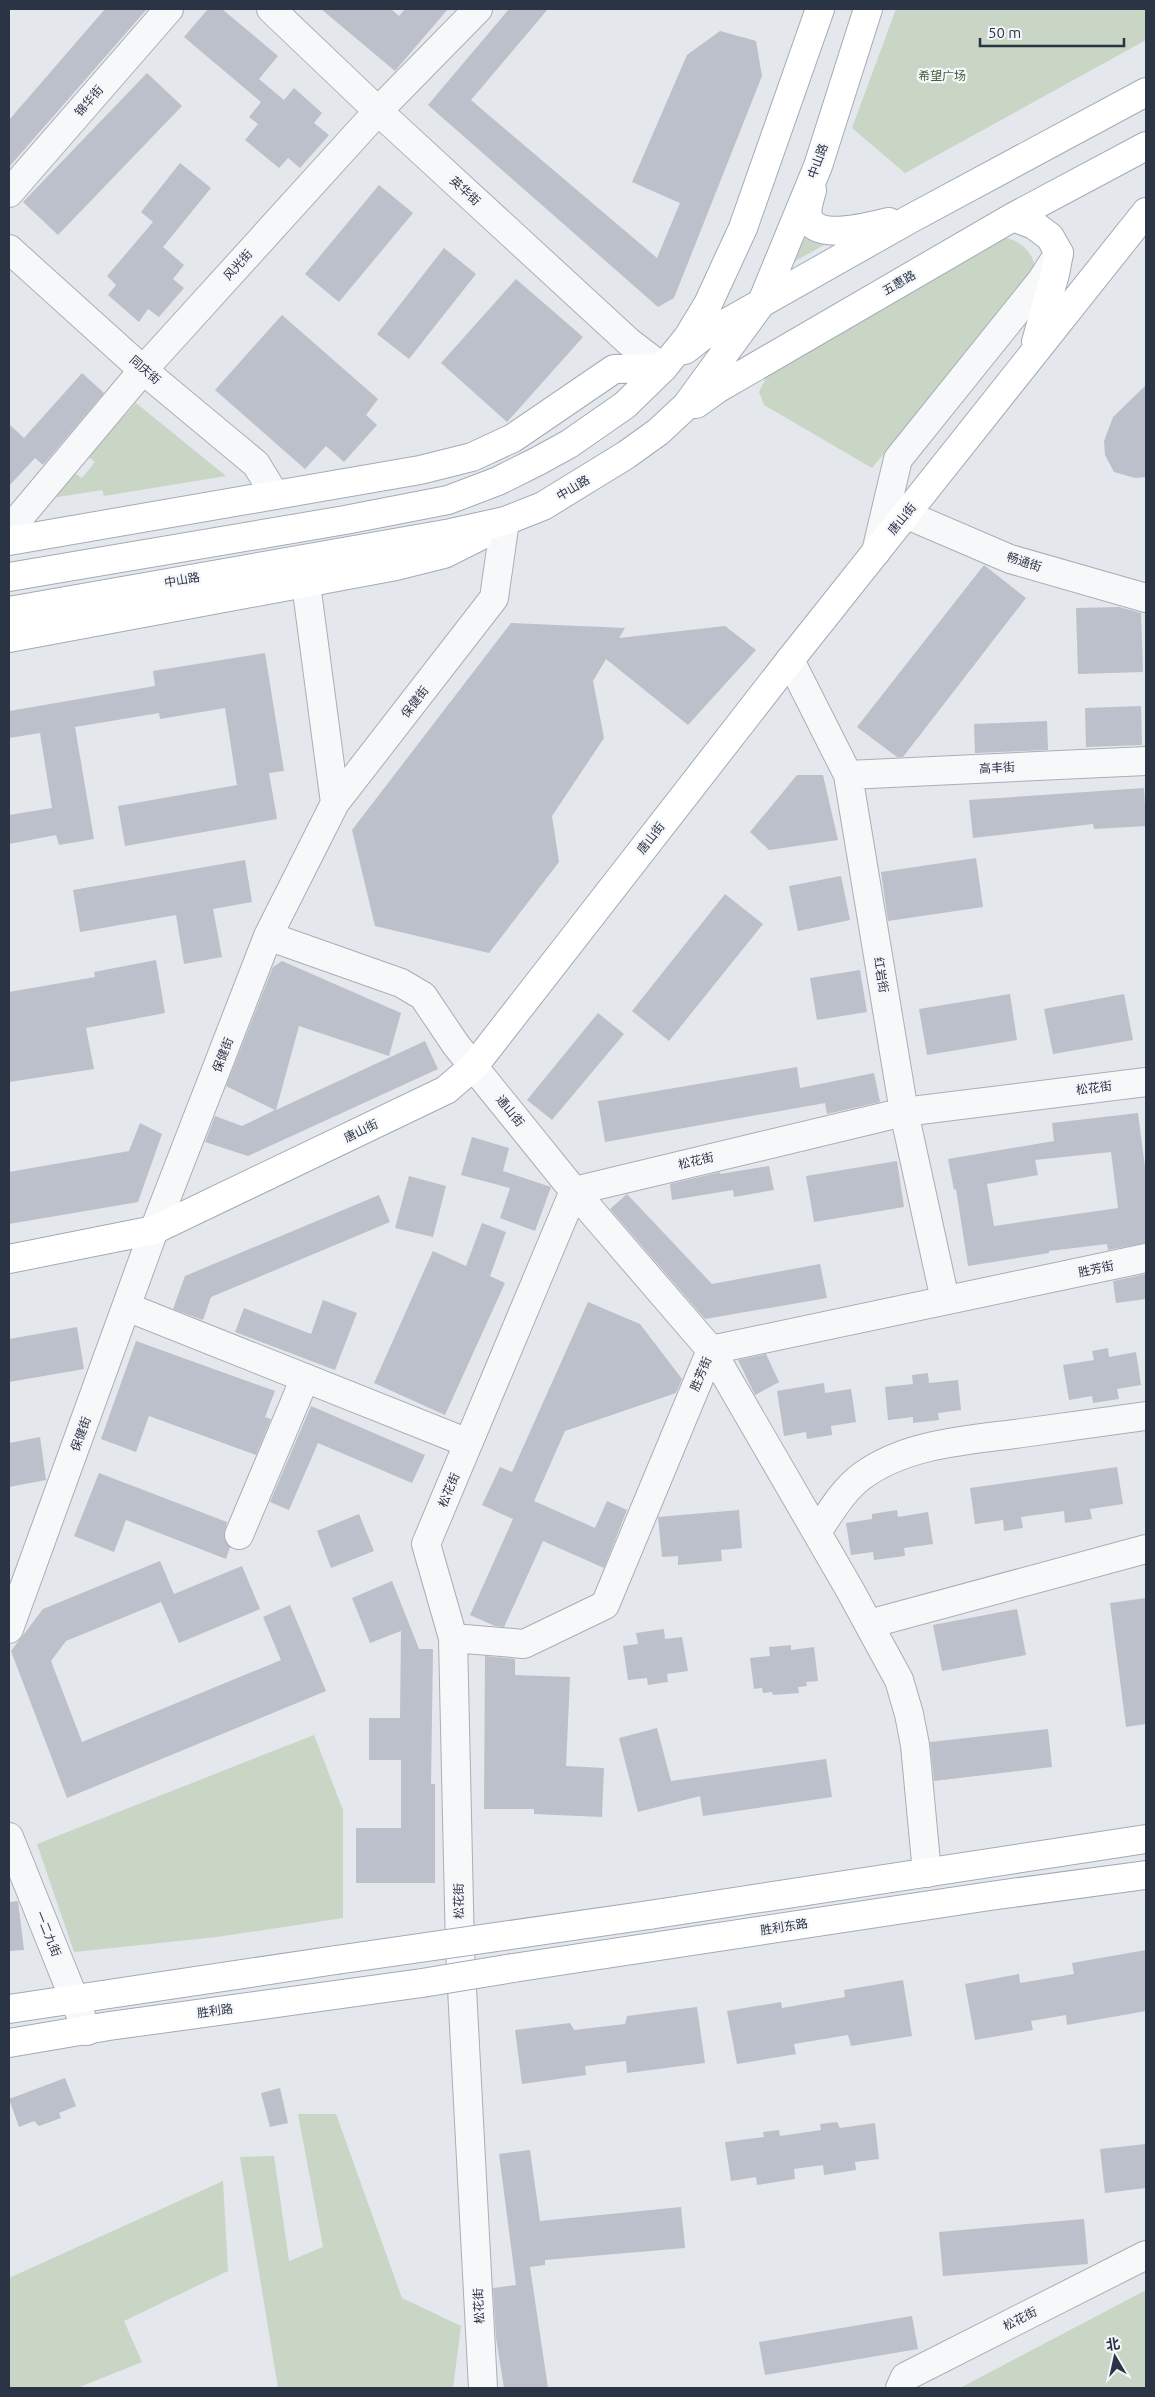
<svg xmlns="http://www.w3.org/2000/svg" width="1155" height="2397" font-family="Ubuntu,'Noto Sans SC',sans-serif">
<rect width="100%" height="100%" fill="#e4e7ec"/>
<!-- green -->
<path fill="#c9d6c5" d="M896,9H1146V40L905,173L852,128Z
M798,225L818,237L824,245L783,268Z
M999,236C1020,240 1032,249 1036,271L872,468L764,405L759,392L770,369Z
M136,403L226,476L104,496L102,490L52,498L72,471L82,478L95,462L88,457Z
M314,1735L343,1810V1918L217,1937L74,1952L37,1844Z
M298,2114H336L402,2298L461,2326L453,2388H278L240,2157L274,2156L289,2261L323,2247Z
M223,2181L228,2271L124,2321L142,2362L77,2388H9V2278Z
M1146,2290V2388H960Z"/>
<!-- building -->
<path fill="#bbc0ca" fill-rule="evenodd" d="M105,9H147L9,167V120Z
M208,9H222L278,56L259,79L284,100L294,88L322,113L314,123L329,135L300,168L288,158L279,168L245,140L258,124L249,117L261,102L184,37Z
M321,9H391L399,16L405,9H448L395,71Z
M509,9H548L471,100L657,258L680,203L632,182L687,55L720,31L756,41L762,76L674,298L658,307L428,105Z
M147,73L182,106L58,235L23,202Z
M180,163L211,188L163,247L184,265L173,279L184,288L159,317L148,309L139,322L108,295L116,285L107,276L153,222L141,212Z
M379,185L413,213L339,302L305,274Z
M444,248L476,274L409,359L377,334Z
M516,279L583,337L507,422L441,363Z
M282,315L378,399L366,415L377,425L344,462L326,446L305,469L215,390Z
M82,373L104,393L43,465L35,458L9,486V424L24,438Z
M1146,385V477L1135,478L1114,472L1105,455L1104,441L1113,417Z
M984,565L1026,598L903,757H897L857,727Z
M1119,607L1141,613L1143,672L1078,674L1076,608Z
M511,623L625,628L619,638L725,626L756,650L688,725L606,659L593,681L604,738L552,816L559,862L489,953L375,926L352,830Z
M265,653L284,771L269,773L277,819L125,846L118,806L237,785L225,708L160,719L159,713L75,727L94,839L59,845L56,835L9,844V815L52,808L40,733L9,738V711L155,686L153,671Z
M1141,706L1142,745L1086,747L1085,708Z
M1047,721L1048,750L975,753L974,724Z
M797,775H823L838,840L769,850L750,832Z
M1144,788L1146,826L1094,829L1093,824L973,838L969,800Z
M976,858L983,907L888,921L881,872Z
M245,860L252,902L213,909L222,957L184,964L176,915L80,932L73,890Z
M841,876L850,920L798,931L789,886Z
M725,894L763,924L669,1041L632,1011Z
M156,960L165,1013L86,1028L94,1069L9,1082V992L95,977L94,972Z
M282,961L401,1013L389,1056L299,1026L276,1110L425,1041L438,1069L248,1156L205,1142L215,1116L242,1126L275,1110L226,1086L273,967Z
M860,970L867,1012L817,1020L810,978Z
M1010,994L1017,1040L927,1055L919,1009Z
M1124,994L1133,1040L1053,1054L1044,1009Z
M598,1013L624,1034L552,1120L527,1100Z
M797,1067L800,1088L874,1073L880,1102L827,1114L825,1103L605,1142L598,1101Z
M1138,1113L1146,1175V1243L1108,1250L1107,1244L1049,1251V1253L968,1266L956,1189L954,1190L948,1159L1054,1141L1052,1123ZM1111,1152L1118,1208L994,1226L987,1184L1038,1175L1035,1160Z
M140,1123L162,1134L138,1202L9,1224V1172L129,1151Z
M472,1137L509,1148L503,1171L551,1187L535,1231L500,1218L510,1188L461,1175Z
M897,1161L904,1207L814,1222L806,1176Z
M769,1166L774,1190L734,1197L733,1190L672,1200L670,1184L720,1172V1174Z
M409,1176L446,1186L433,1237L395,1228Z
M627,1194L712,1284L820,1264L827,1298L705,1319L610,1209Z
M379,1195L390,1222L211,1297L203,1320L173,1309L185,1276Z
M482,1223L506,1232L490,1276L505,1283L445,1415L374,1383L433,1251L466,1266Z
M1146,1274V1299L1116,1303L1113,1281Z
M323,1300L357,1313L335,1370L235,1332L244,1308L311,1334Z
M588,1302L640,1324L682,1379L676,1393L565,1431L534,1501L595,1528L607,1501L627,1510L604,1568L543,1541L504,1627L495,1626L470,1615L513,1519L482,1505L500,1467L512,1472Z
M77,1327L84,1369L9,1382V1339Z
M136,1341L275,1391L265,1417L271,1419L256,1455L149,1416L136,1452L101,1439Z
M1108,1348L1109,1357L1136,1352L1141,1385L1117,1389L1119,1399L1093,1403L1092,1396L1069,1400L1063,1365L1094,1360L1092,1351Z
M766,1354L779,1382L755,1395L738,1360Z
M928,1373L929,1383L958,1380L961,1410L938,1413L939,1420L913,1423V1417L888,1420L885,1387L913,1384L912,1375Z
M824,1383L825,1393L851,1389L856,1422L831,1426L832,1435L807,1439L806,1432L784,1436L777,1391Z
M311,1406L425,1455L412,1483L318,1443L289,1510L270,1502Z
M40,1437L46,1480L9,1487V1443Z
M1117,1467L1123,1504L1090,1509L1092,1519L1065,1523L1064,1511L1021,1517L1023,1528L1004,1531L1003,1520L975,1524L970,1488Z
M99,1473L227,1522L224,1536L230,1547L226,1559L126,1520L114,1552L74,1536Z
M739,1510L742,1548L721,1550L722,1561L678,1565V1556L662,1557L658,1517Z
M897,1510L898,1517L928,1512L933,1544L904,1548L905,1556L874,1560L873,1552L851,1555L846,1523L872,1519V1514Z
M359,1514L374,1551L331,1568L317,1531Z
M160,1561L174,1594L242,1566L260,1609L179,1643L161,1602L66,1641L51,1661L82,1742L281,1660L263,1617L290,1605L326,1691L67,1798L11,1651L43,1609Z
M392,1581L419,1649H433L431,1784H435V1883H356V1828H401V1760H369V1718H400L401,1631L370,1643L352,1598Z
M1146,1598V1724L1126,1727L1110,1603Z
M1017,1609L1026,1655L942,1671L933,1625Z
M664,1629L665,1639L682,1637L688,1671L667,1674L668,1682L648,1685L647,1678L628,1680L623,1646L638,1644L636,1633Z
M791,1645V1650L814,1647L818,1681L806,1682L807,1686L798,1687L799,1693L773,1695L772,1692L763,1693L762,1688L754,1689L750,1658L770,1656L769,1647Z
M485,1656L515,1659V1675L570,1677L566,1766L604,1768L602,1817L534,1814V1809H484Z
M657,1728L671,1781L826,1759L832,1797L703,1816L700,1796L638,1812L619,1738Z
M1048,1729L1052,1767L934,1781L930,1742Z
M18,1901L24,1950L9,1951V1902Z
M1146,1950V2011L1067,2025L1066,2015L1031,2021L1033,2030L975,2040L965,1984L1019,1974L1020,1983L1074,1974L1072,1963Z
M903,1980L912,2036L851,2046L848,2035L794,2044L796,2054L737,2064L727,2011L781,2002L782,2008L845,1997L844,1990Z
M697,2007L705,2063L627,2073L626,2061L585,2066L586,2075L522,2084L515,2030L570,2023L574,2030L625,2024L627,2016Z
M65,2078L76,2106L59,2113L61,2118L39,2126L34,2121L19,2127L9,2099Z
M280,2088L288,2123L270,2127L261,2093Z
M837,2122L840,2128L875,2123L879,2159L855,2162L856,2170L824,2175L823,2165L794,2169L795,2179L757,2185L756,2177L731,2181L725,2142L764,2137L763,2132L779,2130L780,2136L821,2130L820,2124Z
M1146,2144V2188L1105,2193L1100,2149Z
M530,2150L540,2221L681,2207L685,2248L545,2260V2265L530,2267L548,2388H504L496,2338L493,2288L516,2285L499,2154Z
M1084,2219L1088,2264L943,2276L939,2232Z
M912,2316L918,2349L765,2375L759,2342Z"/>
<g fill="none" stroke-linecap="round" stroke-linejoin="round">
<!-- minor casing -->
<g stroke="#a9aeb7" stroke-width="30">
<path id="minor" d="M271,9L378,111L629,342L663,368
M9,193L169,9
M9,249L143,370L256,464L275,495
M905,514L1010,559L1146,598
M9,530L143,370L378,111L478,9
M876,552L898,459L1041,281L1059,253
M303,561L335,803
M790,660L848,775L904,1112L945,1300
M848,775L1146,761
M268,936L401,983L423,996L456,1045L574,1191L711,1350L850,1590L899,1680L909,1714L915,1745L927,1873
M127,1307L468,1443
M817,1532C830,1513 843,1490 862,1476C907,1443 969,1440 1022,1433C1063,1427 1105,1422 1146,1416
M239,1535L305,1378
M869,1624L1146,1549
M9,1629L154,1230L268,936L335,803L494,598L505,521
M453,1638L524,1644L605,1605L711,1350L1146,1258
M9,1837L87,2031
M483,2388L460,1950L453,1638L426,1544L574,1191L904,1112L1146,1082
M900,2388L905,2377L1146,2255"/>
</g>
<!-- major casing -->
<g stroke="#a3abb8" stroke-width="30">
<path id="major" d="M812,190C810,198 806,209 808,217C816,242 871,226 889,222
M1013,217L1034,225L1050,237L1059,253L1055,274L1036,342
M685,350L703,336L910,219L1146,92
M696,404L717,389L1013,217L1146,146
M9,541L420,470L472,457L513,438L614,369L663,368
M9,577L345,520L448,500L498,481L538,461L569,444L625,405L663,368L688,337L708,304L743,228L820,9
M9,611L451,533L505,521L543,506L626,455L658,432L686,406L762,302L818,166L868,9
M9,638L396,566L444,554L478,537
M9,1259L154,1230L446,1090L474,1066L790,660L1146,212
M649,1915L1146,1839
M513,1968L990,1896L1146,1875
M9,2009L336,1960
M9,2043L109,2026L422,1983"/>
</g>
<!-- minor -->
<use href="#minor" stroke="#f7f8fa" stroke-width="28"/>
<!-- major -->
<use href="#major" stroke="#fff" stroke-width="28"/>
<!-- major-bridge casing -->
<g stroke="#a3abb8" stroke-width="30" stroke-linecap="butt">
<path id="major-bridge" d="M336,1960L649,1915
M422,1983L513,1968"/>
</g>
<!-- major-bridge -->
<use href="#major-bridge" stroke="#fff" stroke-width="28"/>
</g>
<g text-anchor="middle" stroke-width="4.5" stroke-linejoin="round" paint-order="stroke">
<!-- park labels -->
<g font-size="12" fill="#3f6138" stroke="#f4f6f9">
<text x="942" y="80">希望广场</text>
</g>
<!-- street labels -->
<g font-size="12" fill="#2b3445" stroke="#f4f6f9">
<text transform="translate(89 101) rotate(-49)" y="4">锦华街</text>
<text transform="translate(818 161) rotate(-70)" y="4">中山路</text>
<text transform="translate(465 191) rotate(43)" y="4">英华街</text>
<text transform="translate(238 265) rotate(-48)" y="4">风光街</text>
<text transform="translate(899 283) rotate(-30)" y="4">五惠路</text>
<text transform="translate(145 370) rotate(41)" y="4">同庆街</text>
<text transform="translate(573 488) rotate(-31)" y="4">中山路</text>
<text transform="translate(902 519) rotate(-51)" y="4">唐山街</text>
<text transform="translate(1024 562) rotate(18)" y="4">畅通街</text>
<text transform="translate(182 580) rotate(-10)" y="4">中山路</text>
<text transform="translate(415 702) rotate(-52)" y="4">保健街</text>
<text transform="translate(997 768) rotate(-3)" y="4">高丰街</text>
<text transform="translate(651 838) rotate(-52)" y="4">唐山街</text>
<text transform="translate(881 975) rotate(81)" y="4">红岩街</text>
<text transform="translate(223 1055) rotate(-69)" y="4">保健街</text>
<text transform="translate(1094 1088) rotate(-7)" y="4">松花街</text>
<text transform="translate(510 1111) rotate(51)" y="4">通山街</text>
<text transform="translate(361 1131) rotate(-26)" y="4">唐山街</text>
<text transform="translate(696 1161) rotate(-13)" y="4">松花街</text>
<text transform="translate(1096 1269) rotate(-12)" y="4">胜芳街</text>
<text transform="translate(701 1374) rotate(-67)" y="4">胜芳街</text>
<text transform="translate(81 1434) rotate(-70)" y="4">保健街</text>
<text transform="translate(449 1490) rotate(-67)" y="4">松花街</text>
<text transform="translate(459 1901) rotate(-91)" y="4">松花街</text>
<text transform="translate(784 1927) rotate(-9)" y="4">胜利东路</text>
<text transform="translate(48 1934) rotate(68)" y="4">一二九街</text>
<text transform="translate(215 2011) rotate(-8)" y="4">胜利路</text>
<text transform="translate(479 2306) rotate(-93)" y="4">松花街</text>
<text transform="translate(1020 2319) rotate(-27)" y="4">松花街</text>
</g>
</g>
<!-- border -->
<rect width="1155" height="2397" fill="none" stroke="#2b3445" stroke-width="20"/>
<!-- north arrow -->
<g transform="translate(1115 2357) rotate(351)" stroke="#f4f6f9" stroke-width="4" paint-order="stroke">
<path d="M0-4L9 19L0 12L-9 19Z" fill="#2b3445"/>
<text y="-8" font-size="14" font-weight="bold" text-anchor="middle" fill="#2b3445">北</text>
</g>
<!-- scale -->
<path d="M980 38v8h144v-8" fill="none" stroke="#2b3445" stroke-width="2.5"/>
<text x="988" y="38" font-size="15" fill="#2b3445" stroke="#f4f6f9" stroke-width="4" paint-order="stroke">50 m</text>
</svg>
